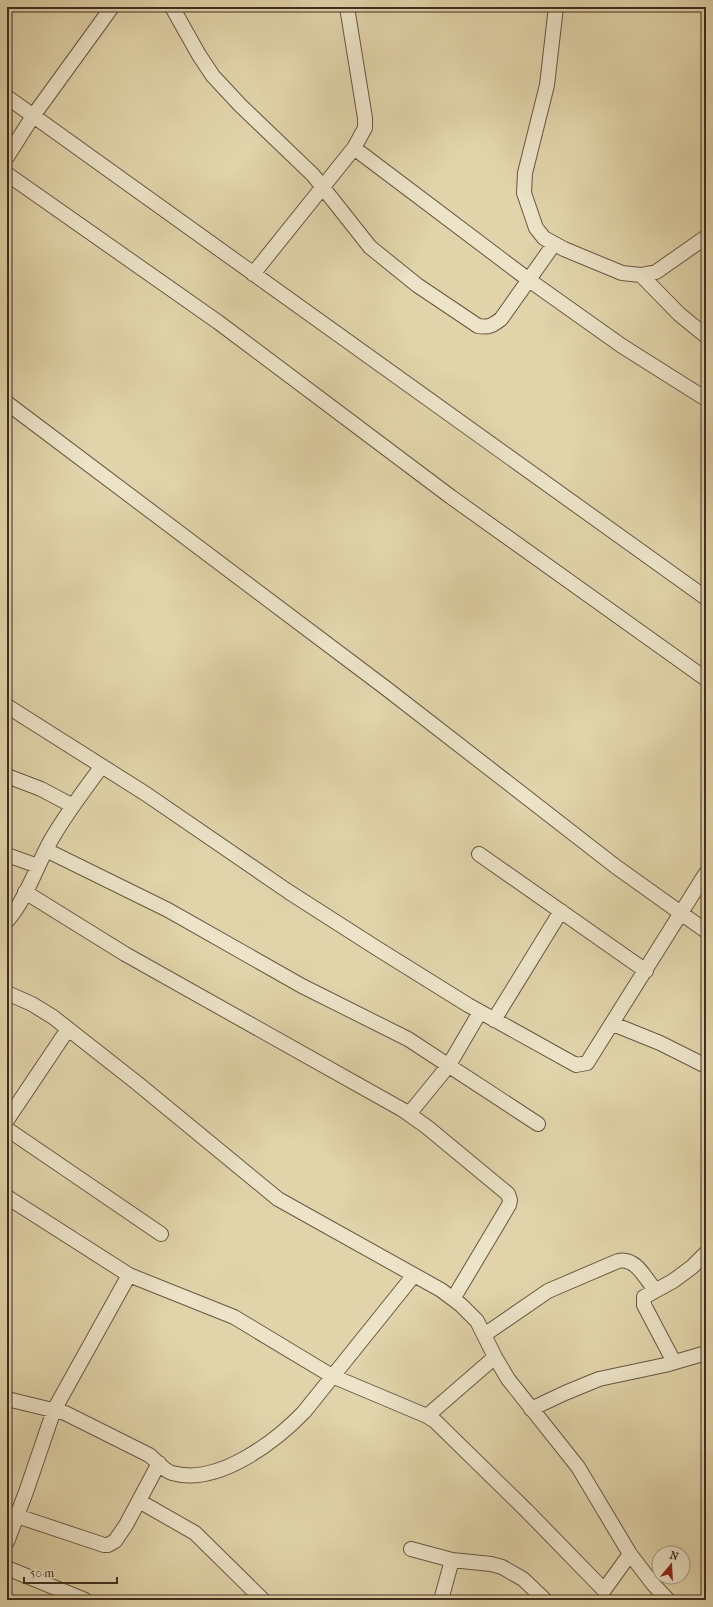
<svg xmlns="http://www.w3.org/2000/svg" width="713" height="1607" font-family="'IM FELL French Canon',serif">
<rect width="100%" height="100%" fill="#e1d4aa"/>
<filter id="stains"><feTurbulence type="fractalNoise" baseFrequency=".005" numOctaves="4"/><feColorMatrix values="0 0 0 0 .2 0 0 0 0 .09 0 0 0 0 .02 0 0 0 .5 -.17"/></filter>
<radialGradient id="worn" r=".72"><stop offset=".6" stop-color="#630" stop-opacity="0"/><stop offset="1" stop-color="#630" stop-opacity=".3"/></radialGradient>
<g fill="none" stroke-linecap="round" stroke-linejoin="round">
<!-- minor casing -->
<g stroke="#685742" stroke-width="16">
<path id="minor" d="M172,7L199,55L213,76L240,105L313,175L370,247L417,285L478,326C489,328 493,325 501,319L554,244
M556,7L547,85L525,173L524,193L536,228L544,238L564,249L622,273L641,275L656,272L706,237
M7,97L706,598
M354,148L529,280L622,346L706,399
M7,157L33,116L112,7
M7,174L218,322L451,497L706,679
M253,274L354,148L365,128V118L347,7
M641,275L679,314L706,336
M7,403L387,689L615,866L706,931
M7,706L146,794L289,892L378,949L468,1005L576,1065L587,1063L706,873
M7,776L41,789L73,806
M46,850L168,910L302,986L408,1039L538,1124
M479,854L646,971
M7,855L38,866
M25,892L125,954L403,1110L427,1127L508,1194L510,1200L509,1205L453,1299
M7,921C27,898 36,867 51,840C66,814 84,790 102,766
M7,993L32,1004L53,1017L137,1083L278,1199L441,1290L461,1305L477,1321L495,1357L508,1379L578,1467L630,1554L653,1584L668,1600
M494,1020L561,911
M613,1024L660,1043L706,1066
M409,1114L449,1065L480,1012
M7,1120L68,1029
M7,1129L161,1234
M7,1197L129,1275L54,1410L26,1492L7,1542
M129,1275L234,1317L332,1376L427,1416L435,1421L527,1511L604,1590L630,1554
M484,1335L548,1291L618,1261C636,1257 645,1278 655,1290
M674,1362L644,1305V1297L673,1281L692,1267L706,1253
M7,1399L65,1413L149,1455C156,1460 164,1471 172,1473C217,1486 274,1443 304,1412L414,1275
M531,1409L565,1393L599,1379L665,1365L706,1353
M427,1416L495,1357
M139,1501L195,1533L263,1600
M17,1516L104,1545H108L115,1541L126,1525L159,1463
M411,1549L452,1560L491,1564L502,1567L523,1579L545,1600
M7,1568L85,1600
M441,1600L452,1560"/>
</g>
<!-- minor -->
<use href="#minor" stroke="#ece3c8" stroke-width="14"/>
</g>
<!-- margin -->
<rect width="713" height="1607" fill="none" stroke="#e1d4aa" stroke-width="24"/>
<rect x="8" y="8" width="697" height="1591" fill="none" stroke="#3f2d1f" stroke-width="2"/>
<rect x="12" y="12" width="689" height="1583" fill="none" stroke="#3f2d1f"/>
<!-- north arrow -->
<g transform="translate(671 1565) rotate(18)"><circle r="19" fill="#ece3c8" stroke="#a79a84"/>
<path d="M0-3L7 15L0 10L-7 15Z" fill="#8f2418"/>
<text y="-6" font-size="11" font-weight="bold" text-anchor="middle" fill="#3f2d1f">N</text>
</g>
<!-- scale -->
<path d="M24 1577v6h93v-6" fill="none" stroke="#3f2d1f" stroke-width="2"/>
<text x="30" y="1577" font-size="12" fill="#3f2d1f" stroke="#ece3c8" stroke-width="3" paint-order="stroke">50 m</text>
<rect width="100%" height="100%" filter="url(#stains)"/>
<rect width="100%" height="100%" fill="url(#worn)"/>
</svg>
